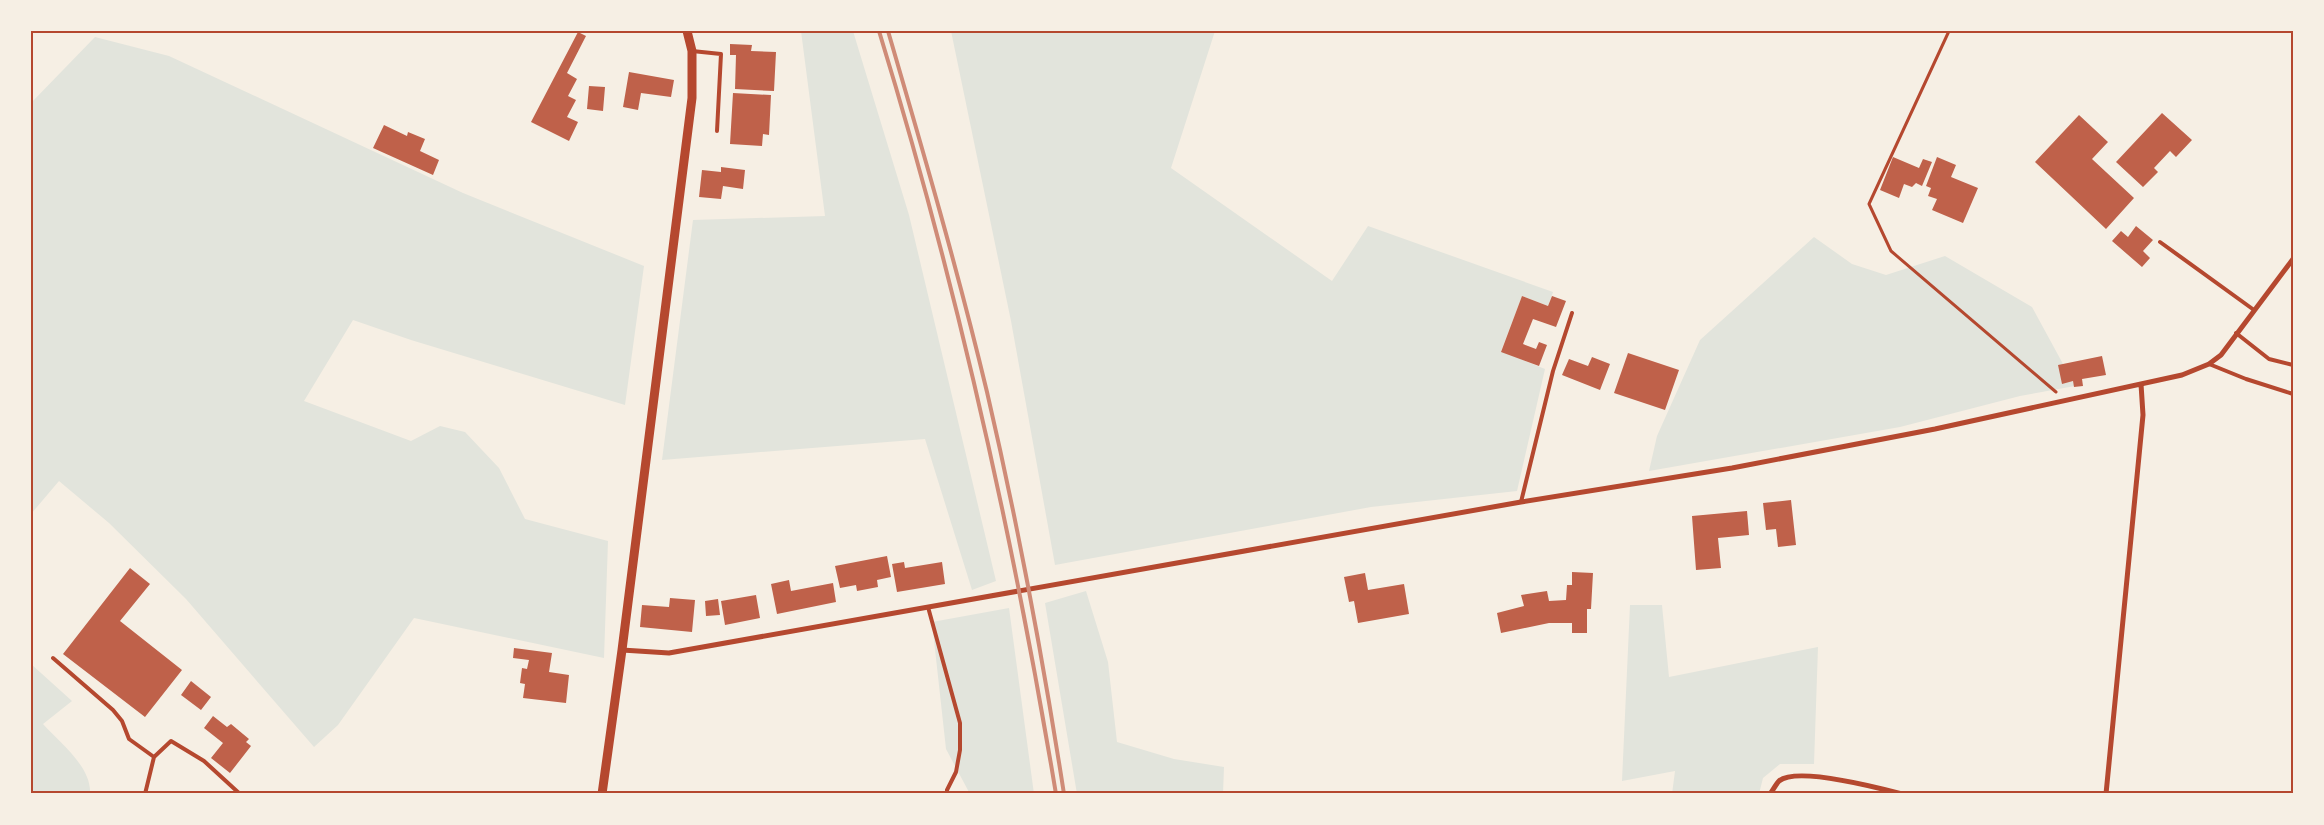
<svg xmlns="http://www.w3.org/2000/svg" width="2324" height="825" font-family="'Nunito Sans',sans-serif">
<rect width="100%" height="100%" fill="#f6efe4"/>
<!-- green -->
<path fill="#e2e4dc" d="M801,31H853L909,215L996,581L972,590L925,439L662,460L693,220L825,216Z
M951,31H1215L1171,168L1332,281L1368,226L1553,292L1548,306L1522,296L1501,351L1545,369L1517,491L1371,507L1055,565L1011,321Z
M95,37L169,56L463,193L644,266L625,405L411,340L353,320L304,401L411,441L440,426L465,432L499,468L525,519L608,541L604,658L414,618L338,725L314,747L186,599L109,523L59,481L31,514V103Z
M1814,237L1852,264L1886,275L1945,256L2032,307L2075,386L2020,396L1900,427L1649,471L1657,436L1700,340Z
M1086,591L1108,662L1117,742L1174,759L1224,767L1223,794H1077L1045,603Z
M1630,605H1662L1669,677L1818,647L1814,764H1780L1763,778L1759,794H1672L1675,771L1622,781Z
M1009,608L1034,794H970L946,749L932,622Z
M31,664L72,701L43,724C60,743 92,767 90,794H31Z"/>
<!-- building -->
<path fill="#bf614a" d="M578,32L586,36L567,73L577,79L568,96L576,100L567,117L578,122L569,141L531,122Z
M730,44L752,45L751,51L776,52L774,91L735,89L736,55H730Z
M629,72L674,80L671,97L641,93L638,110L623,107Z
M589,86L605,87L603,111L587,109Z
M733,93L771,95L769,135L763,134L762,146L730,144Z
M2162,113L2192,140L2176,157L2170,151L2154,168L2158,172L2143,187L2116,162Z
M2079,115L2108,142L2092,159L2134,198L2106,229L2035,162Z
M384,125L407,136L408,132L425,139L420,151L439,160L433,175L373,148Z
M1893,157L1919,168L1923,159L1932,162L1922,186L1916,183L1912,187L1904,184L1899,198L1880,190Z
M1937,157L1956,165L1951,177L1978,188L1963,223L1932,210L1937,199L1928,196L1931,188L1926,186Z
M721,167L745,170L743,189L723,186L721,199L699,197L702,170L721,172Z
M2136,226L2153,240L2143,251L2150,258L2142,267L2112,241L2121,231L2128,237Z
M1522,296L1548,306L1552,296L1566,301L1556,327L1533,319L1523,344L1536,349L1539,342L1547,345L1539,366L1501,352Z
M1628,353L1679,370L1665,410L1614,393Z
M2102,356L2106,375L2082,379L2083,386L2074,387L2073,381L2062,384L2058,365Z
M1592,357L1610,364L1600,390L1562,375L1569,359L1588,366Z
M1791,500L1796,545L1778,547L1776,529L1766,530L1763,503Z
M1747,511L1749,535L1718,538L1721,568L1696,570L1692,516Z
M887,556L891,577L877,580L878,587L857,591L856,585L840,588L835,566Z
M904,562L905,568L942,562L945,584L897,592L892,564Z
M130,568L150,584L120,621L182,670L145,717L63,654Z
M1572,572L1593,573L1591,609H1587V633H1572V623H1549L1501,633L1497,613L1524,606L1521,595L1547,591L1549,601L1566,600L1567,585H1572Z
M1365,573L1368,590L1404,584L1409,614L1358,623L1354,601L1349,602L1344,577Z
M789,580L791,591L833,583L836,602L777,614L771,584Z
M756,595L760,618L725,625L721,601Z
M670,598L695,600L692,632L640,627L642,605L669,607Z
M718,599L720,615L706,616L705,601Z
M514,648L552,653L549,672L569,675L566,703L523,698L525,684L520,683L522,668L527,669L529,660L513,658Z
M191,681L211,697L201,710L181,695Z
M213,716L227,727L231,724L249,739L246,742L251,746L230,773L211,758L223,743L204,728Z"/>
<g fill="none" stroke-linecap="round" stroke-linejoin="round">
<!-- path -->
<path stroke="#b5482f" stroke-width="3" d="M1949,31L1869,204L1891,251L2056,392"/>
<!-- service -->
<path stroke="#b5482f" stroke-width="4" d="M692,51L721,54L717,131
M2160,242L2254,310
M2236,333L2269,359L2293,365
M2209,364L2246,379L2293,394
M1521,502L1553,371L1572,313
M928,607L960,723V750L956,772L947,790
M53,658L113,710L122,721L129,739L154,757
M145,794L154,757L171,741L204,761L240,794"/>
<!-- minor -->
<path stroke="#b5482f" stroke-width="5" d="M622,650L669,653L1521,502L1732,468L1935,429L2182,375L2209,364L2221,355L2293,259
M1770,794C1773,790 1776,784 1779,781C1797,766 1879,788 1902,794
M2106,794L2143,415L2141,384"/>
<!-- tertiary -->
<path stroke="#b5482f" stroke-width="9" d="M602,794L622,650L692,98V51L687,31"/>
<!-- rail -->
<path stroke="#cf8b77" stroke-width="4" d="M879,31C956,282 1013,535 1056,794
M888,31C923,151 958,271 987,392C1018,525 1043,659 1064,794"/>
</g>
<!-- border -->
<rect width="2324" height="825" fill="none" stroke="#f6efe4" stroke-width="65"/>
<rect x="32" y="32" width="2260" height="760" fill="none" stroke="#b5482f" stroke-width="2"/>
</svg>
